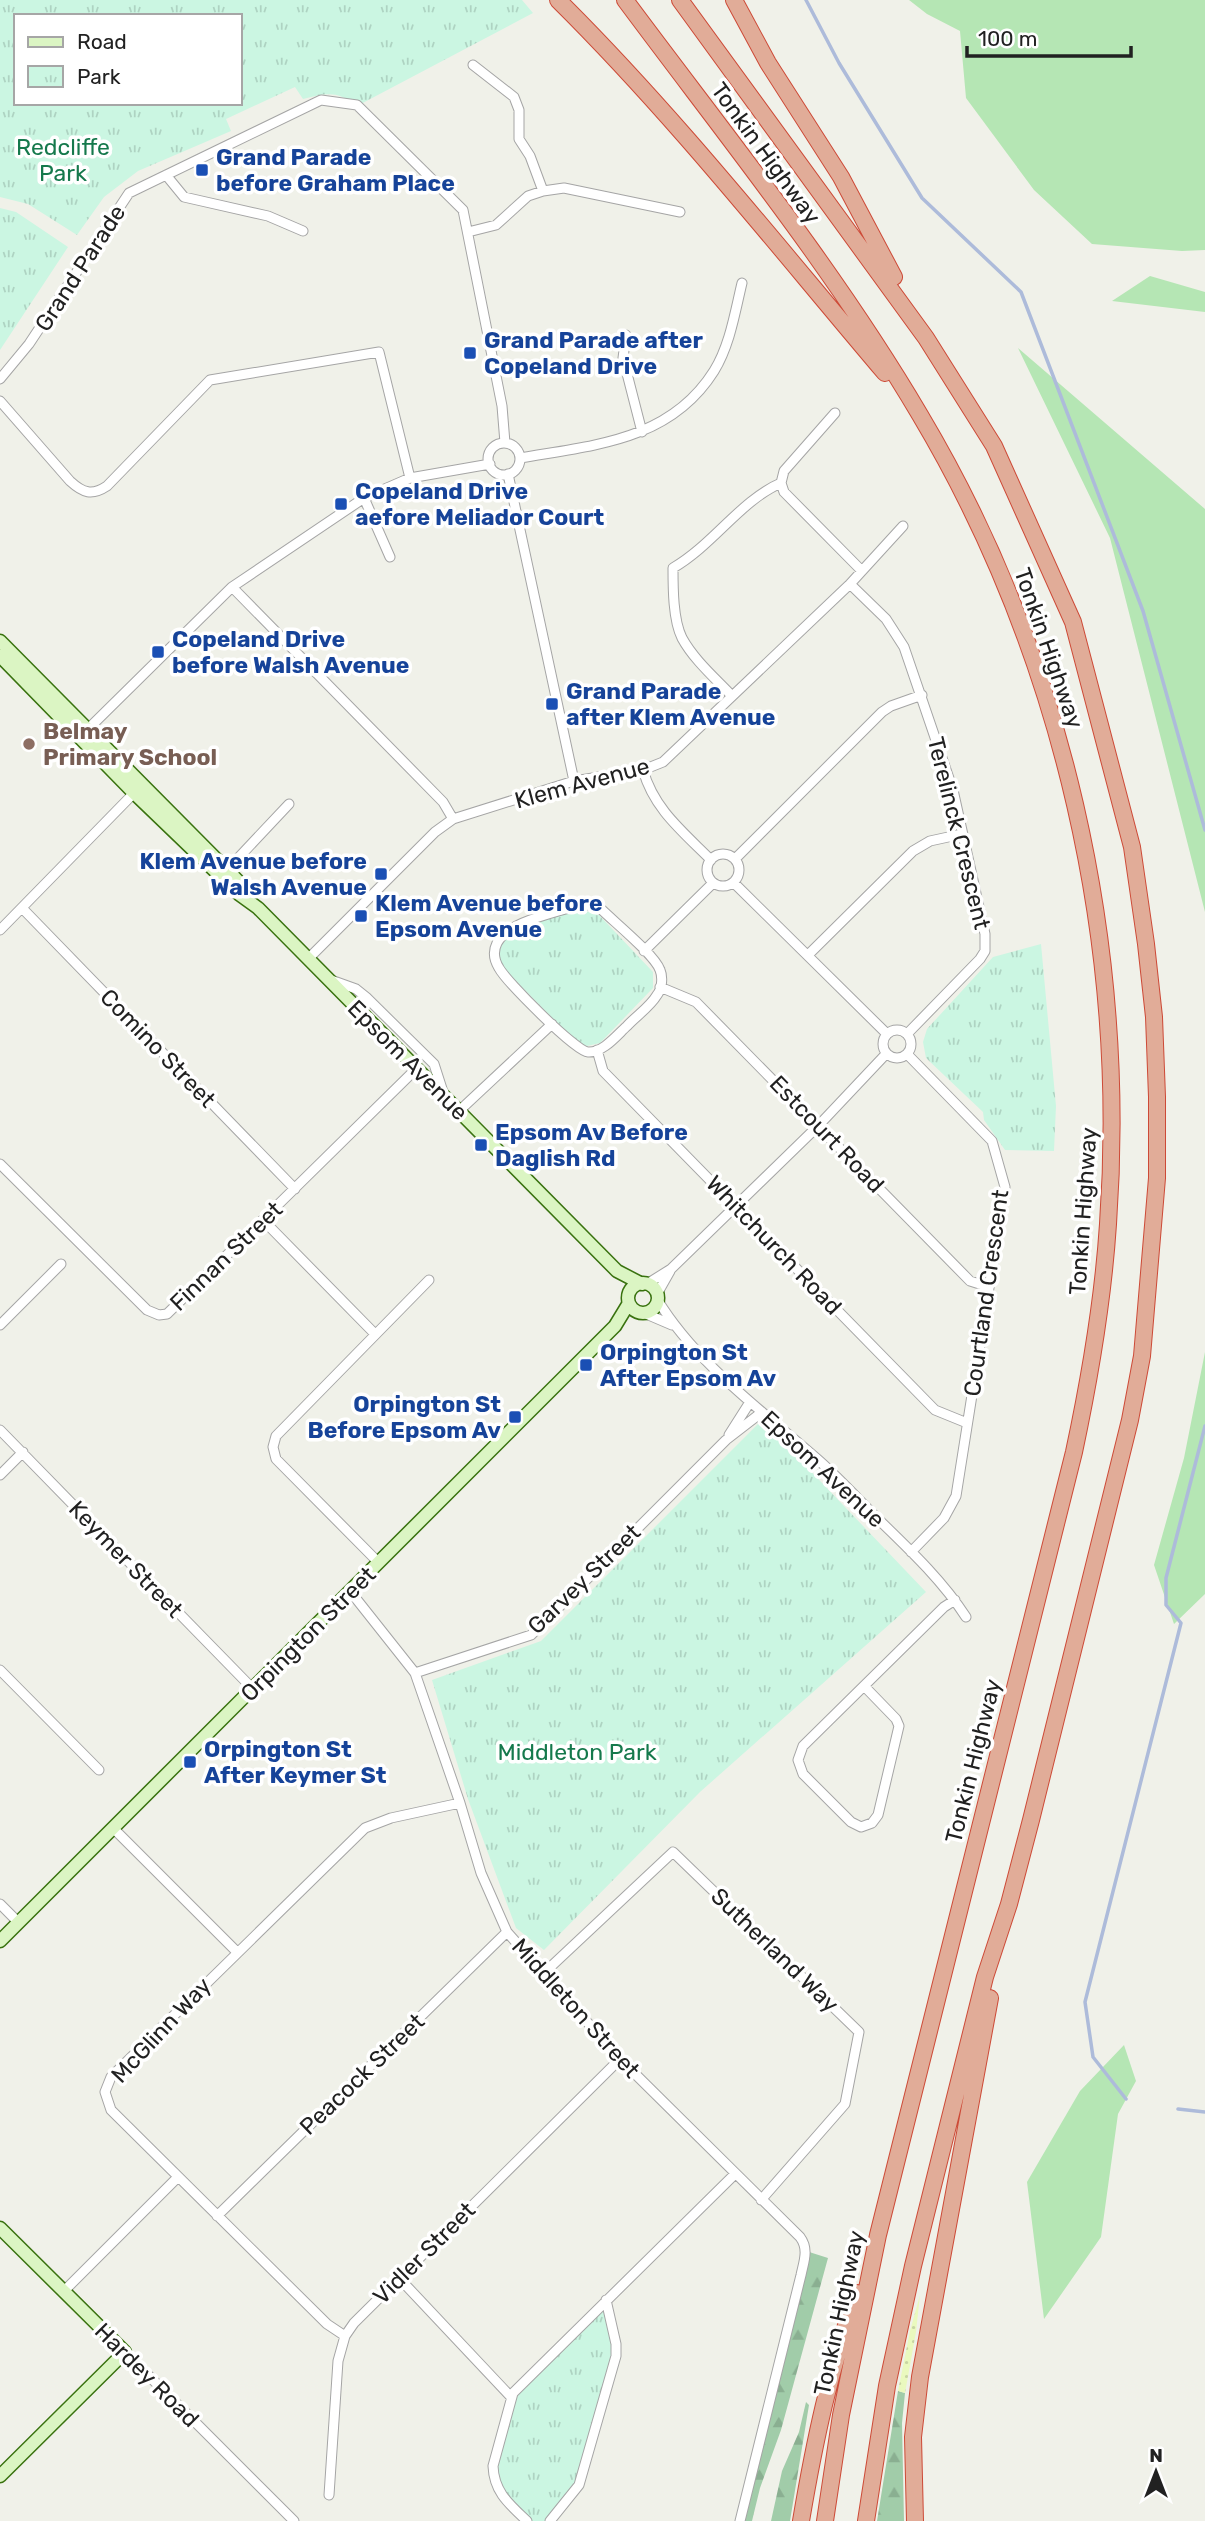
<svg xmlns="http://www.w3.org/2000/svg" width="1205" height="2521" font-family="Rubik,sans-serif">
<defs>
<pattern id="forest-firs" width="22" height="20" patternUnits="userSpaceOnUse" patternTransform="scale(1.75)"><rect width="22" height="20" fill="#a1cca9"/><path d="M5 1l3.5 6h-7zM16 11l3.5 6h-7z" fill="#8aaf91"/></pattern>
<pattern id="sand-dots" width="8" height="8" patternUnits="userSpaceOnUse" patternTransform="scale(1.75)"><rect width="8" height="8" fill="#eaf9be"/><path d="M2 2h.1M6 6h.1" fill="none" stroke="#c8d5a3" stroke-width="1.8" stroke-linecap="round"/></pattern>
<pattern id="park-tufts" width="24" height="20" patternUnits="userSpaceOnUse" patternTransform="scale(1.75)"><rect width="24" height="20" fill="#cbf6e2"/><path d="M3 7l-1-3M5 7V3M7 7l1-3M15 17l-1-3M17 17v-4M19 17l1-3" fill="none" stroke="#aed3c2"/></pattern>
</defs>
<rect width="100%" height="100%" fill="#f0f1e9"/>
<!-- grass -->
<path fill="#b5e6b4" d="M909,0H1205V250L1182,251L1092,244L1034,190L966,98L960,31L927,14Z
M1150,276L1205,292V312L1112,301Z
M1018,348L1205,509V912L1110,538Z
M1205,1352V1594L1174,1624L1154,1565L1184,1458Z
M1124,2045L1136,2081L1118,2114L1101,2237L1044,2319L1027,2182L1080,2091Z"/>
<!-- forest -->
<path fill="url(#forest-firs)" d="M806,2251L828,2258L781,2430L760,2488L752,2521H740Z
M898,2391L905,2393L902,2423L904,2521H877Z
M806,2402L809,2405L790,2521H771L782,2471L799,2432Z"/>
<!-- sand -->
<path fill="url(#sand-dots)" d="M920,2295L916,2332L905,2393L898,2391L910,2331Z"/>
<!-- park -->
<path fill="url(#park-tufts)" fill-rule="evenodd" d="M0,0H522L533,13L357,106C338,90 325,93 303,99L295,87L226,119L231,131L138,171L104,197L77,235L28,204L0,197ZM16,16H240V103H16Z
M0,208L16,212L68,247L0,350Z
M579,909L599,915L653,972V988L600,1043L587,1046L577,1043L501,966C500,962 497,955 498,950C500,926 559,915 579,909Z
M1041,944L1056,1106L1054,1151L1005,1150L984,1120L983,1112L926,1058L923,1042L927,1029L993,957Z
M762,1420L926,1592L700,1792L544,1950L516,1928L468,1799L432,1680L541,1641Z
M606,2300L616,2344L579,2485L550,2521H527L503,2497L494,2476L511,2397Z"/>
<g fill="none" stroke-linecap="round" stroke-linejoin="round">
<!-- stream -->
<path stroke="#adbbda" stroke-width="3.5" d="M806,0L839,63L922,198L1021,292L1143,611L1205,830
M1126,2099L1093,2057L1085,2002L1181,1623L1166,1605V1578L1205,1426
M1178,2109L1205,2112"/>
<!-- street casing -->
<g stroke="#a5a5a5" stroke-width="11">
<path id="street" d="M473,65L514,97L519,110V139L530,156L543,191
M166,175L184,197L268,216L303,231
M468,232L496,225L528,196L543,191L564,188L680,212
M626,335L623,358L642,432
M0,379L29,344L129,193L321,100L357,105L463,210L502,406L505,443
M0,401L70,481C83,493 92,496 107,486L210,380L379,352L410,478
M835,413L784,471L781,483L784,492L862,571
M488 459a16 16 0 1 1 32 0a16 16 0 1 1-32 0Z
M520,458C594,445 670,441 714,371C730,345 735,312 742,283
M508,474L574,781
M364,498L390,557
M850,584L886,619L904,647L953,790L985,934V951L980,959L907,1034
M232,587L443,802L453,819
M732,696C715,678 694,660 682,638C673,620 673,588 673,568C713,545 741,500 781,483
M86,731L232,587L364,498L410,478L490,464
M643,770C654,809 682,831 711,860
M707 870a16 16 0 1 1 32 0a16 16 0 1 1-32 0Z
M735,859L882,712L891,706L922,695
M225,872L289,804
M734,883L886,1033
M578,905H590L600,908C614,922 654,954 660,970C663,977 662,989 657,995C650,1007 636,1016 627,1026C617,1035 603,1053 588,1052C575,1051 506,981 499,968C494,960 493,951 497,943C508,921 556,913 578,905Z
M22,908L295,1189
M0,930L136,791
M644,951L713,883
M808,955L913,851L930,841L962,834
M308,959L435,832L453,819L574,781L643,770L663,762L850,584L903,526
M331,980L356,989L366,997L434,1064L443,1092
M660,987L696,1002L970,1281L989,1287
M883 1044a14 14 0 1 1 28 0a14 14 0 1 1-28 0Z
M597,1050L603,1071L935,1410L967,1423
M907,1054L992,1141L1005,1187L956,1496L944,1518L911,1552
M459,1111L552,1024
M0,1164L147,1310L159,1315L167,1314L417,1068
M264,1221L375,1334
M647,1284L671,1269L819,1125L886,1054
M657,1294L670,1271
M657,1299C695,1362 761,1410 816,1458C837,1476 857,1498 877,1518C909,1549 942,1580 966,1617
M644,1313L672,1325
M0,1325L61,1264
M0,1430L252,1688
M729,1435L750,1402
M0,1475L23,1452
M379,1563L276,1459L273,1447L276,1436L429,1280
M350,1591L415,1673L460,1803L481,1873L507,1932L620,2059L800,2237C809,2249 804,2261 801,2275L740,2521
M0,1670L99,1770
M415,1673L531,1635L726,1440L762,1412
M865,1687L896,1719L899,1726L878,1815L872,1823L861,1827L851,1822L803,1774L798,1760L803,1746L944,1607L955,1600
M113,1828L236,1951
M0,1904L18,1922
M544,1973L673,1852L859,2032L845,2104L761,2200
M217,2216L507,1932
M399,2278L511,2397
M63,2292L178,2177
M345,2336L327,2324L111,2110L105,2092L111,2077L365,1828L391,1818L460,1803
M125,2352L294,2521
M329,2495L338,2361L345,2336L354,2323L620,2059
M527,2521C509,2504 494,2492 493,2466L513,2393L735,2174
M550,2521L579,2485L616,2356V2344L606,2300"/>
</g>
<!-- secondary casing -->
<g stroke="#39720f" stroke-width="15">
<path id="secondary" d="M0,641L239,882
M0,656L134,793L240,895L258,908L617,1271L642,1284
M628 1298a15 15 0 1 1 30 0a15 15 0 1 1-30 0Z
M0,1941L615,1326L629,1303
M0,2228L125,2352L0,2476"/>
</g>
<!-- highway casing -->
<g stroke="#cd4a37" stroke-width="18">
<path id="highway" d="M558,0C675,116 778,247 885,373
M625,0C726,136 834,269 920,415C1063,655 1128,945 1108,1224C1103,1301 1090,1377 1074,1452L878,2235L841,2415L825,2521
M680,0L926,338L994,446L1073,622L1132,847L1146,944L1154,1017L1157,1097V1178L1142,1356L1130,1420L1031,1820L1009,1904L985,1977L913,2266L887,2386L866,2521
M734,0L768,63L841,177L894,277
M801,2521C814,2444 830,2367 857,2293
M915,2521L913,2437L920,2377L990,1998"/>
</g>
<!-- street -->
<use href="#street" stroke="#fff" stroke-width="9"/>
<!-- secondary -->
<use href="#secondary" stroke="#dbf5c3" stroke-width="12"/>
<!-- highway -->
<use href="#highway" stroke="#e1ac98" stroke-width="16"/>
</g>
<!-- markers -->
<g fill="#1a4fb4" stroke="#fff" stroke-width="2.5">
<rect x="195" y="163" width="14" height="14" rx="3.5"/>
<rect x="463" y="346" width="14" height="14" rx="3.5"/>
<rect x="334" y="497" width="14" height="14" rx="3.5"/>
<rect x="151" y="645" width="14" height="14" rx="3.5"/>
<rect x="545" y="697" width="14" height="14" rx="3.5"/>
<rect x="374" y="867" width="14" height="14" rx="3.5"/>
<rect x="354" y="909" width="14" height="14" rx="3.5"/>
<rect x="474" y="1138" width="14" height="14" rx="3.5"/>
<rect x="579" y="1358" width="14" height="14" rx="3.5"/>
<rect x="508" y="1410" width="14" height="14" rx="3.5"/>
<rect x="183" y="1755" width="14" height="14" rx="3.5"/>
</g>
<circle fill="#8d6e63" stroke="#fff" stroke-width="2.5" cx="29" cy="744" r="7"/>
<g text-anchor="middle" stroke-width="7" stroke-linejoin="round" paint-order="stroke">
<!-- park labels -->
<g font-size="23" fill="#15794c" stroke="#fff">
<text x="63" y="155">Redcliffe<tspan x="63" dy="26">Park</tspan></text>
<text x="577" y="1760">Middleton Park</text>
</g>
<!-- street labels -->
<g font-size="23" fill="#212121" stroke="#fff">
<text transform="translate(766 153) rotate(54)" y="8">Tonkin Highway</text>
<text transform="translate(80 268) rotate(-57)" y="8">Grand Parade</text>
<text transform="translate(1049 648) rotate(71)" y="8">Tonkin Highway</text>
<text transform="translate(582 783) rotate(-15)" y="8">Klem Avenue</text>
<text transform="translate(959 833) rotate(76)" y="8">Terelinck Crescent</text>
<text transform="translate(158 1048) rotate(46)" y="8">Comino Street</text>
<text transform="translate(408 1060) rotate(45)" y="8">Epsom Avenue</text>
<text transform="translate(827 1134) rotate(46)" y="8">Estcourt Road</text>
<text transform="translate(1083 1211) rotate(-86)" y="8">Tonkin Highway</text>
<text transform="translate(774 1245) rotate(46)" y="8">Whitchurch Road</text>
<text transform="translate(226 1256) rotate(-44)" y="8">Finnan Street</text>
<text transform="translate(986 1293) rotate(-82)" y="8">Courtland Crescent</text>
<text transform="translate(823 1469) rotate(43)" y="8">Epsom Avenue</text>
<text transform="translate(126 1559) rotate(46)" y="8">Keymer Street</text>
<text transform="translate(584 1579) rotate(-44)" y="8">Garvey Street</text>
<text transform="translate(308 1634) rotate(-45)" y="8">Orpington Street</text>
<text transform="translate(973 1761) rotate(-76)" y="8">Tonkin Highway</text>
<text transform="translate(775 1950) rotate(44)" y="8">Sutherland Way</text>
<text transform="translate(576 2008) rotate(48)" y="8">Middleton Street</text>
<text transform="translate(161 2030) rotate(-47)" y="8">McGlinn Way</text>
<text transform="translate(362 2074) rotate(-44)" y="8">Peacock Street</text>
<text transform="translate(424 2253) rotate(-45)" y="8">Vidler Street</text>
<text transform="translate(839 2313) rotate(-78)" y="8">Tonkin Highway</text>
<text transform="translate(147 2375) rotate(45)" y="8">Hardey Road</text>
</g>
<!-- transit labels -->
<g font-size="23" font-weight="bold" fill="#164399" stroke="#fff" text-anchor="start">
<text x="216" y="165">Grand Parade<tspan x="216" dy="26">before Graham Place</tspan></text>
<text x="484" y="348">Grand Parade after<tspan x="484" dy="26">Copeland Drive</tspan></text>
<text x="355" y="499">Copeland Drive<tspan x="355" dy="26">aefore Meliador Court</tspan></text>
<text x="172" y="647">Copeland Drive<tspan x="172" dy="26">before Walsh Avenue</tspan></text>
<text x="566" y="699">Grand Parade<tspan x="566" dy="26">after Klem Avenue</tspan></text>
<text x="367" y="869" text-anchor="end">Klem Avenue before<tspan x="367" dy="26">Walsh Avenue</tspan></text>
<text x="375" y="911">Klem Avenue before<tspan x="375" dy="26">Epsom Avenue</tspan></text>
<text x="495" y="1140">Epsom Av Before<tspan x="495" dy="26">Daglish Rd</tspan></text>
<text x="600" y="1360">Orpington St<tspan x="600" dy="26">After Epsom Av</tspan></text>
<text x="501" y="1412" text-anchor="end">Orpington St<tspan x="501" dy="26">Before Epsom Av</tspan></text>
<text x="204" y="1757">Orpington St<tspan x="204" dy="26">After Keymer St</tspan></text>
</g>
<!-- education labels -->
<g font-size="23" font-weight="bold" fill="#785e54" stroke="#fff" text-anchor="start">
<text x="43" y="739">Belmay<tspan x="43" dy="26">Primary School</tspan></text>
</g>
</g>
<!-- legend -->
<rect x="14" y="14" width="228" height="91" fill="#ffffff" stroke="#a6a6a6" stroke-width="2"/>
<rect x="28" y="37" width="35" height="10" fill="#dbf5c3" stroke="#a6a6a6" stroke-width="2"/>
<text x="77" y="49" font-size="21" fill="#212121">Road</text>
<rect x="28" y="66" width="35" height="21" fill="url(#park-tufts)" stroke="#a6a6a6" stroke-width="2"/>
<text x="77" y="84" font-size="21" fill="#212121">Park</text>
<!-- north arrow -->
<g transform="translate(1156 2472)" stroke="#ffffff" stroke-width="5" paint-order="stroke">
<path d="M0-5L12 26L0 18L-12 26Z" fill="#212121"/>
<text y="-10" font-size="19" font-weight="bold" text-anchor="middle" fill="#212121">N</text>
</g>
<!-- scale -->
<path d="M967 46v10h164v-10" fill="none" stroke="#212121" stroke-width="3.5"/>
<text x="978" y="46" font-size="21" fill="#212121" stroke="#ffffff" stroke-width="5" paint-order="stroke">100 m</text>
</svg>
